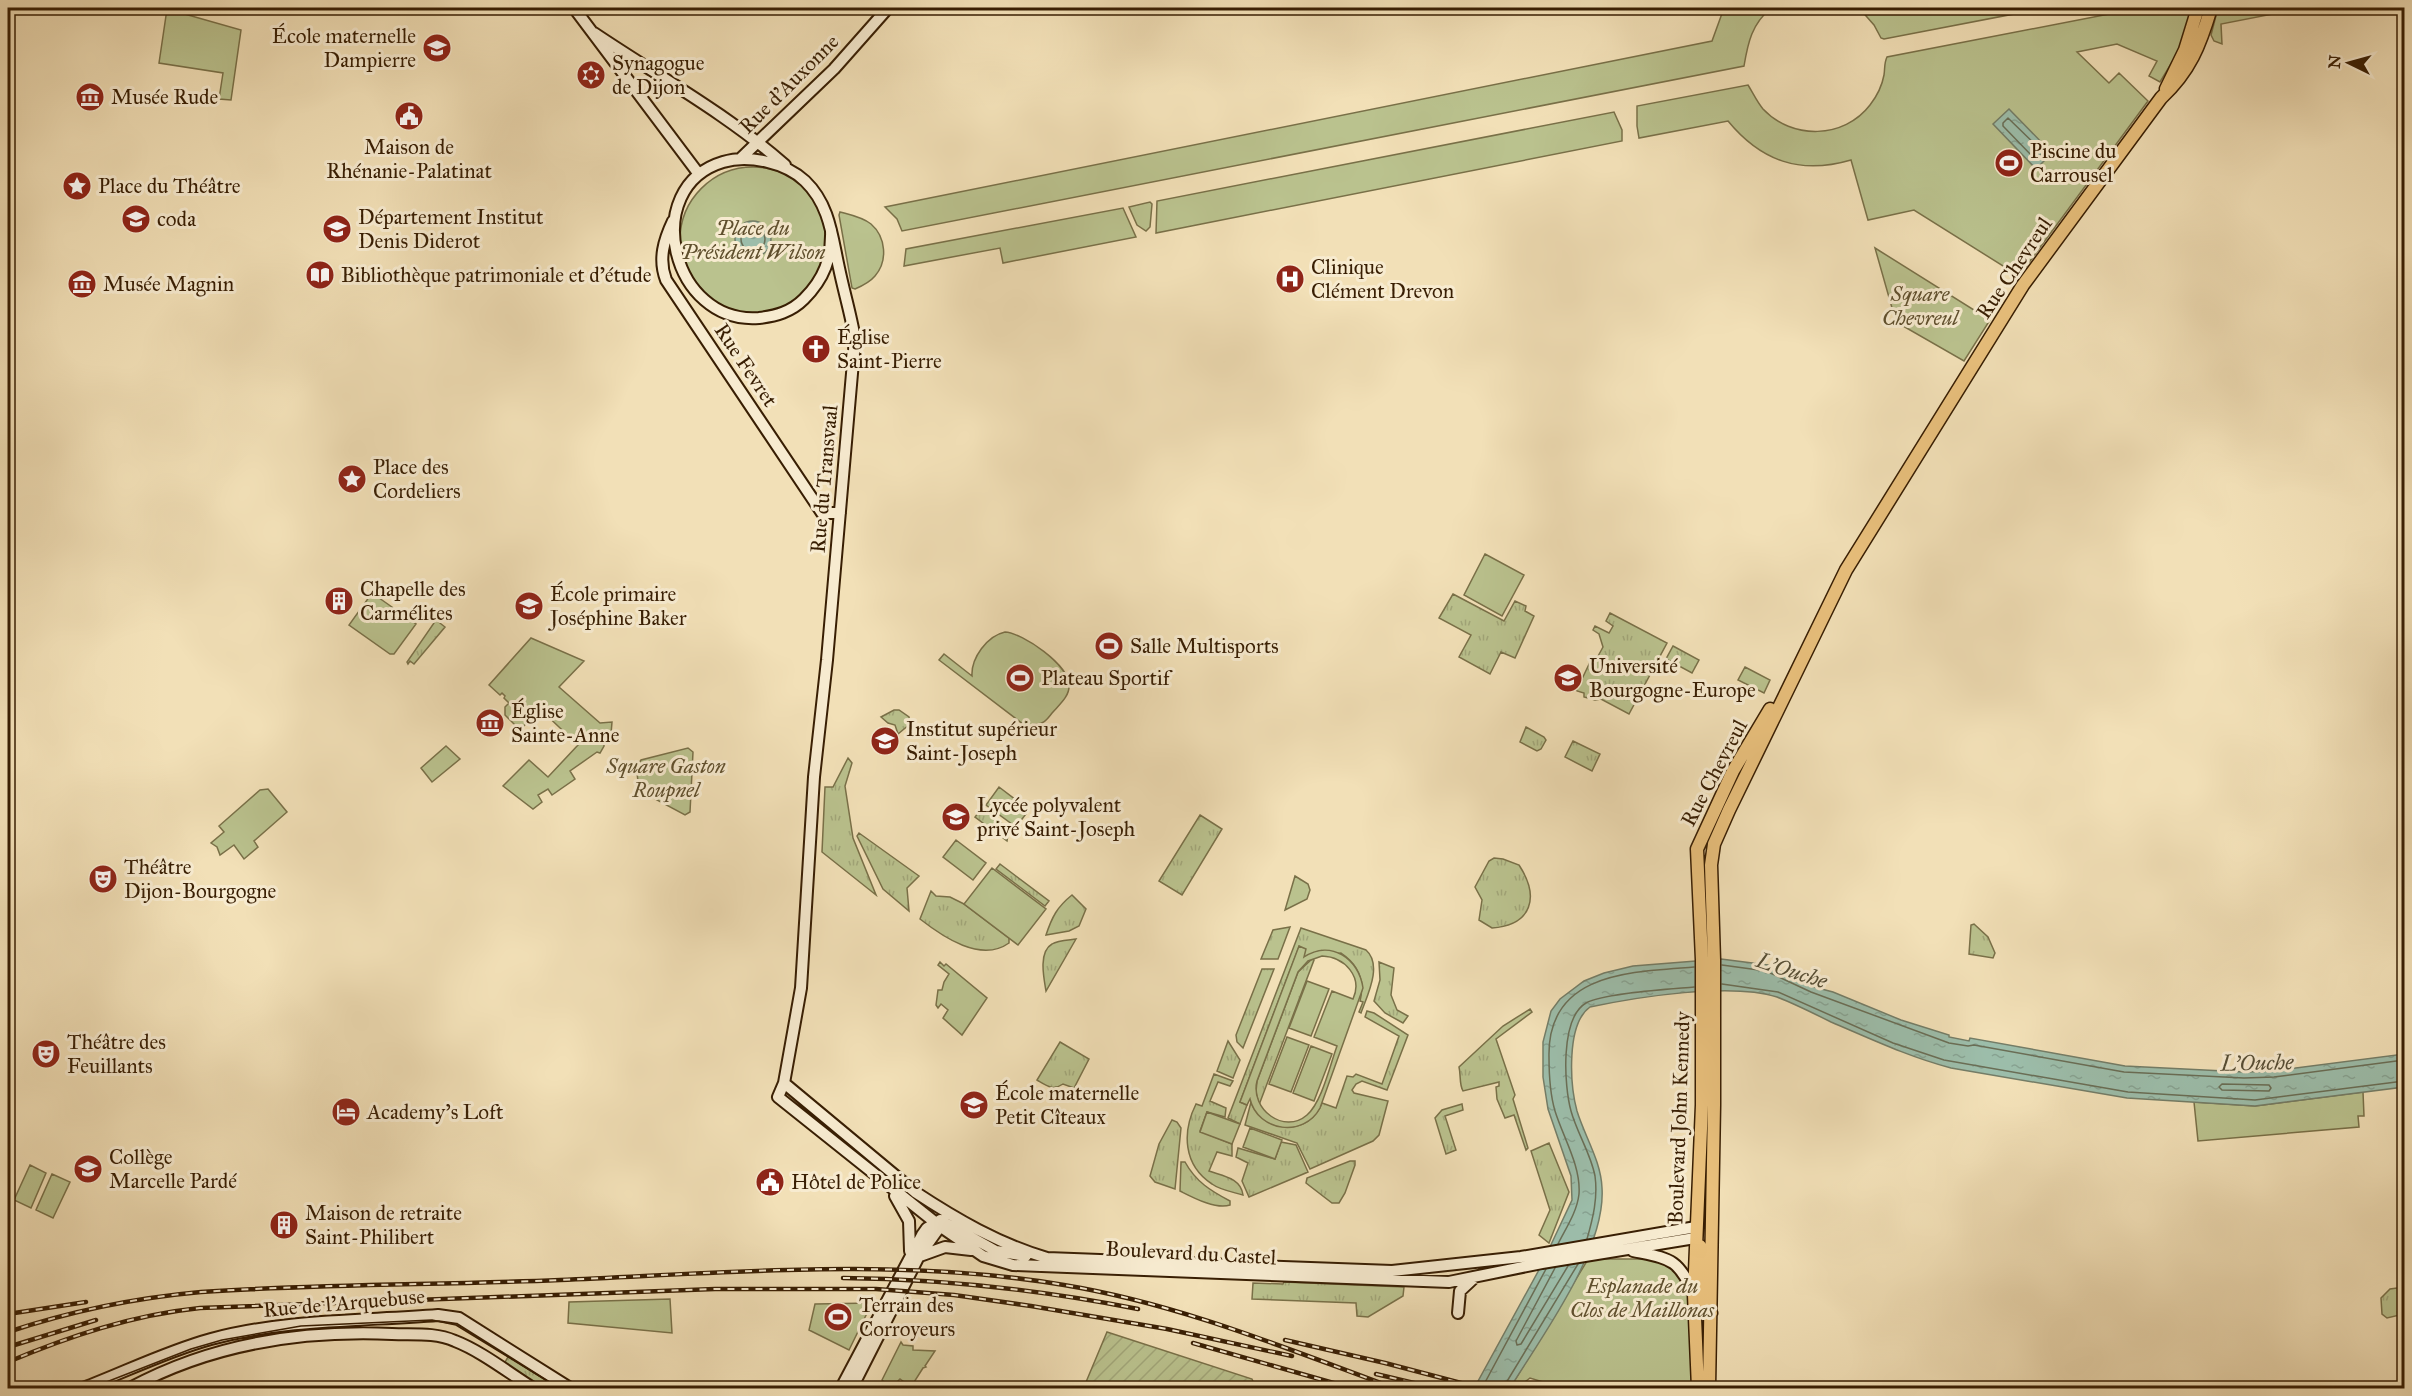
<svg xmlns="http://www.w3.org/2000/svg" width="2412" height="1396" font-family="'IM FELL Great Primer',serif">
<defs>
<pattern id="grass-tufts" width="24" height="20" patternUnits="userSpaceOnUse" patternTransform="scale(1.5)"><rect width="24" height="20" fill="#bac28e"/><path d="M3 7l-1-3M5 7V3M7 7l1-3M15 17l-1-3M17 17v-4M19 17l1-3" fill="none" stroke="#a1a679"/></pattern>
<pattern id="garden-furrows" width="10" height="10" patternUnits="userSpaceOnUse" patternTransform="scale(1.5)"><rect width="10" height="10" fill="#bac28e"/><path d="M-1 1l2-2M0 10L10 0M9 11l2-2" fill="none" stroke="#a1a679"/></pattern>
<pattern id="water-ripples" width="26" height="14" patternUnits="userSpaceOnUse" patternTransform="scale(1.5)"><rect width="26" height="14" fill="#9cbdaa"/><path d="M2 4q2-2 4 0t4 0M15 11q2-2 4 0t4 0" fill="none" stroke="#87a291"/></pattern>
</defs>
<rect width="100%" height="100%" fill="#f2e0b7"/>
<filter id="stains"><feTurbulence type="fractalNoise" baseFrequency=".00333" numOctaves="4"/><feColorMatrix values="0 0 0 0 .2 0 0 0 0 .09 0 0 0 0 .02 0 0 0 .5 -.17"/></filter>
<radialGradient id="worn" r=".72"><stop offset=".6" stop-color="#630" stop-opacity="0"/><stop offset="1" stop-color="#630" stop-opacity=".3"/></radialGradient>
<!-- grass -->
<path fill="url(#grass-tufts)" stroke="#797048" stroke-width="1.5" d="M1453,594L1504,621L1515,601L1526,606L1525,611L1534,616L1515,658L1501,652L1490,674L1459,657L1471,635L1439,618Z
M1610,613L1667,643L1629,714L1601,699L1595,700L1584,697V693L1577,691L1574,684L1576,680L1581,681L1591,660L1597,658L1603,647L1599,634L1593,630L1595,626L1609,633L1613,626L1606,621Z
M436,620L445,627L414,664L410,661L408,664L407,662Z
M1673,646L1699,660L1692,673L1666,659Z
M894,710H899L909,717L910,724L898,734L895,725L888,723L881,717Z
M1526,727L1544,737L1546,740L1541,749L1537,751L1520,742Z
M1573,741L1600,754L1592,771L1565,757Z
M848,758L852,763L845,786L853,838L876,895L822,852L825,787H833Z
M982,808L1009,829L1007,841L975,817Z
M1200,815L1222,829L1182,895L1159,881Z
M859,833L919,876L907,888L909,911L883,889L857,836Z
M1494,858L1503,859L1519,865C1540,897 1532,925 1492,928L1479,920L1482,900L1475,887L1489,861Z
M1000,864L1049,901L1045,906L996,869Z
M1295,876L1308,884L1310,890L1307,899L1285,910Z
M931,891L936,896L950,897L964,904L1009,938V943C981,963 943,937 920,919Z
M1072,895L1086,909L1079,926L1069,931L1046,935C1052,917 1057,907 1072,895Z
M1974,924L1988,937L1995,953L1993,958L1969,954L1971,925Z
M1290,927L1278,959H1261L1273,930Z
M1301,928L1366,950C1383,965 1367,996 1361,1013L1359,1012L1363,1002L1360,1001C1365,981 1359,965 1341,953L1303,958L1299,947L1240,1102L1247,1105L1240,1124L1228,1118Z
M1076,939L1046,991C1044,979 1038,952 1052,944C1058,940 1070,940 1076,939Z
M1312,959L1314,960L1259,1105L1256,1092L1257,1081L1298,972Z
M1379,962L1394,968L1391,995L1397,1010L1408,1016L1403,1023L1385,1013L1374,1001L1380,980Z
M1262,969H1274L1243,1048L1237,1042L1236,1035Z
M1530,1009L1532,1012L1496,1039L1515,1095L1513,1099L1528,1148L1526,1150L1514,1115L1505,1118L1497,1099L1496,1087L1499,1086V1082L1463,1091C1459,1084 1461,1075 1459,1067L1503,1026Z
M1367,1011L1374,1013L1408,1035L1387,1090L1362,1081L1356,1084L1352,1090L1354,1093L1388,1101L1379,1135L1373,1141L1310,1169L1297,1143L1245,1125L1251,1102C1263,1134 1310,1136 1322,1103L1336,1108L1347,1076L1353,1077L1356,1074L1382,1084L1399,1036L1365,1017Z
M1228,1041L1240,1060L1233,1078L1217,1071Z
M1060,1042L1089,1059L1074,1088L1063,1084C1053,1091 1047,1086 1037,1080Z
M1214,1074L1233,1081L1230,1086L1218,1082L1210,1101L1226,1108L1225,1117L1207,1112L1200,1131L1232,1144V1156L1217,1152L1209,1171C1223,1176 1241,1178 1243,1195C1233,1192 1220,1190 1212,1184C1183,1165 1182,1132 1196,1104L1202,1106Z
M1462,1104L1463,1110L1445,1116L1456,1150L1446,1154L1435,1118L1442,1110Z
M1172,1120L1177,1122L1181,1128L1175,1189L1155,1182L1150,1176L1159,1144Z
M1281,1142L1296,1145L1308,1172L1249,1197L1242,1181L1248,1163L1236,1157L1238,1148L1275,1159Z
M1549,1143L1569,1192L1549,1243L1539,1235L1550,1210L1531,1151Z
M1350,1161H1355V1165L1345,1193L1339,1203H1332L1306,1183L1307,1178Z
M1181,1162H1185C1196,1182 1211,1191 1230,1201V1205C1216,1210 1192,1197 1180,1191Z
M1284,1282L1404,1287L1403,1296L1368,1317L1357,1316L1356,1303L1252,1299L1253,1283L1283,1284Z
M2404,1287V1314L2387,1318L2382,1314L2381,1298L2390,1289Z
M509,1355L562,1388H538L503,1366Z"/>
<!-- park -->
<path fill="#bac28e" stroke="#797048" stroke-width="1.5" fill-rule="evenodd" d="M1724,8H1771C1752,24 1748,42 1744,66L902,231L897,219L885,207L1712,41Z
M1859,8H2045L1884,39L1881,38L1874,25Z
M2140,8H2190L2192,14L2177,54L2160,82L2149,76L2157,61L2117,44L2077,52L2109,83L2119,73L2148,101L2019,276L1914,210L1868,220L1851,160C1800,175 1761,161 1728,121L1639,138L1637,126V106L1748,85C1753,93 1757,102 1763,109C1792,140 1844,139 1870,105C1877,96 1882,86 1884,75C1885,69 1884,63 1887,57Z
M2218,8H2304L2221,24L2222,44L2214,41L2211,35Z
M167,9L241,30L231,100L219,99L223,73L159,63Z
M1614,112L1622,130V141L1156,233L1157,201Z
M680 240a73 73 0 1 1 146 0a73 73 0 1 1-146 0Z
M1150,202L1152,204L1150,227L1146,231L1137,225L1129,207Z
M1123,208L1136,237L1003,263L1000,248L904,266L906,249Z
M840,212C851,215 862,217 871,224C886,237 888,261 875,276C870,282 862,286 855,289L852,288L839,215Z
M1875,248L1990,320L1964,361L1896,322Z
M1485,554L1524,575L1502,616L1464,595Z
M372,593L416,624L394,654H390L349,625Z
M1005,632C1023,633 1069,665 1069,685C1070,696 1059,705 1053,712C1047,719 1044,725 1035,724L1041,729L1036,734L939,660L944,654L972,676C971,658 987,636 1005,632Z
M531,638L584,661L559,687L600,723L612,722L611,734H604V746L600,753L597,752L570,771L575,779L552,795L548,789L538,795L542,802L533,809L503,786L529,760L548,777L578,745L540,709L520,730L505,715V707L509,703L504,698L505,696L502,693L500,695L489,685Z
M1745,667L1770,680L1764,693L1738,680Z
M446,746L460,759L432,782L421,768Z
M688,748L693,752L690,812L685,815L642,792C637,784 635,768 641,760Z
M999,787L1029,810L1016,827L986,805Z
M268,789L287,812L254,841L258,847L244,859L234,845L220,855L217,847L211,843L224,832L219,826L260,790Z
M956,840L986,863L973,880L943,857Z
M992,868L1046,909L1018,945L964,904Z
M1299,946L1306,949L1304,957C1331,939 1359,959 1363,988L1320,1108C1304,1138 1258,1132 1250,1099L1247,1105L1240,1102ZM1322,956C1345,957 1363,977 1353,999L1332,991L1314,1037L1337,1046C1330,1065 1322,1102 1307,1115C1284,1135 1250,1109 1257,1081L1298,972L1308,961Z
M940,962L944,966L946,964L987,998L962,1035L943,1018L948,1010L941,1004L938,1008L936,1005L938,990H942L944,982L949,974L938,965Z
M1307,981L1329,989L1311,1036L1289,1028Z
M1287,1037L1309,1045L1291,1092L1269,1084Z
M1311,1046L1332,1054L1314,1101L1293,1093Z
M2363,1092L2364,1116H2358L2359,1127L2198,1141L2194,1102L2255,1106Z
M1207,1112L1240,1124L1232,1144L1200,1132Z
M1250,1128L1282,1140L1275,1159L1243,1147Z
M30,1165L46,1173L31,1208L14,1200Z
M52,1174L70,1182L53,1218L36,1210Z
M1597,1259H1648L1663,1262L1677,1271L1688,1292L1692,1388H1563L1530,1378L1517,1388H1510L1587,1261Z
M670,1299L672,1333L568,1323L569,1302Z
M872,1303L849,1350L809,1330L815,1304Z
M901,1342L903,1345L913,1346V1350L935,1351L925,1366L926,1367L923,1368L911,1387L900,1379L891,1388L882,1380Z"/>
<!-- garden -->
<path fill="url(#garden-furrows)" stroke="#797048" stroke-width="1.5" d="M1107,1332L1252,1379L1256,1388H1101L1086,1382Z"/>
<!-- water -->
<path fill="url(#water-ripples)" stroke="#747d67" stroke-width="1.5" d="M2009,109L2052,153L2036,169L1993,124Z
M735 239a18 18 0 1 1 36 0a18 18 0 1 1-36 0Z
M1721,959L1768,965L1814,987L1833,992L1901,1020L1949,1035V1037L1969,1041L1970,1038L2125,1066L2244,1072L2273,1071L2404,1054V1087L2255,1106L2127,1098L1951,1068C1909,1057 1871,1039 1831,1022C1813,1013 1795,1004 1777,997C1731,982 1638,997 1590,1007C1566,1024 1570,1085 1577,1111C1585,1137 1601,1161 1602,1188C1606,1250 1542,1336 1510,1388H1476L1477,1383L1540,1268L1572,1200L1571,1176L1548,1109L1543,1077V1042L1551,1011L1560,999L1584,981L1604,973L1633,966Z"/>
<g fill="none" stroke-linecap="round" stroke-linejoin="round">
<!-- shore -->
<path stroke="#6a6e56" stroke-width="1.5" d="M2008,118L2042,151V154L2038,158H2034L2003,126V123Z
M741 239a12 12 0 1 1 24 0a12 12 0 1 1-24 0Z
M1722,965L1766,971L1811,992L1949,1043L1968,1046L1974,1045L2124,1072L2244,1078L2274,1077L2404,1060
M1722,984L1778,992L1893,1043L1944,1060L2128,1092L2255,1100L2404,1081
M2222,1084L2269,1085L2271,1088L2269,1091L2222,1090L2219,1087Z
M1587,1239C1593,1218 1598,1198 1595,1176C1591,1154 1577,1133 1571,1111C1564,1086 1560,1018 1586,1003C1603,993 1672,989 1694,987
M1558,1244C1566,1228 1577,1212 1579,1194C1581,1166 1563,1137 1555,1111C1550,1094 1549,1075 1549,1057C1547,972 1631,972 1694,967
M1555,1268L1516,1341L1517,1345L1521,1344L1568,1266
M1482,1388L1546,1269
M1505,1388L1506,1383L1578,1264"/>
<!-- secondary casing -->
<g stroke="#381e03" stroke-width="14">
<path id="secondary" d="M574,8L698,173
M594,33C658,76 727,114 785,165
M740,159L834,69L888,8
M673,221C664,240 658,259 666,280L822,513H840
M831,230C832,258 824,279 804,299C791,312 776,316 759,318C671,325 639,187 723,162C749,154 786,163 805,181C830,205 832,237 839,268C844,292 851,315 855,339L827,660L814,777L801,988L784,1083L778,1097L941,1227L983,1256L1013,1265L1449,1282L1542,1263L1695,1238
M784,1083L915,1192C956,1219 999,1244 1047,1258L1392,1271L1521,1257L1696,1227
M895,1196L909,1221L910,1251
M940,1220L996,1251L1026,1256
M1633,1251C1670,1259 1678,1258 1694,1294
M920,1256L945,1247L971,1250
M1458,1313L1460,1291L1475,1277
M83,1388C125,1372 167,1351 211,1339C286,1319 361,1321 438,1315L459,1318L570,1388
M130,1388C211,1344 300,1330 392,1334C413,1335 434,1332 455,1341C481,1351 509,1373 533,1388
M841,1388L922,1235L927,1228L941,1220
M852,1388L919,1256L944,1221"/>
</g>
<!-- primary casing -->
<g stroke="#381e03" stroke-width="15">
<path id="primary" d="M2166,89L2185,50L2198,8
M1700,1246L1703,1264V1297L1711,1313
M1698,1388L1694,1295L1702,1105V960L1697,849L1733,771L1770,709
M1709,1388L1714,1105V960L1711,865L1714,844L1729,810L1846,570L2023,285L2161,98C2190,71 2200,45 2211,8"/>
</g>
<!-- secondary -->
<use href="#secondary" stroke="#f7ebd0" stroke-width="10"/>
<!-- primary -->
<use href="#primary" stroke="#e9c07c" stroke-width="12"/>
<!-- tram -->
<path stroke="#381e03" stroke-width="1.5" d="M91,1388L191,1349L222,1340L301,1326L432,1320L456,1325L559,1388"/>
<!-- rail casing -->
<g stroke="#381e03" stroke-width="4.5">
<path id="rail" d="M843,1278C942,1279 1041,1290 1138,1309
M8,1314L86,1302
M8,1332C71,1311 134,1298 201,1292C320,1284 440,1285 560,1280C727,1273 898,1257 1064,1285C1179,1304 1285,1348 1394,1388
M1285,1340L1385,1363L1480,1388
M1193,1343L1351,1388
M8,1347L96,1320
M8,1362C70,1336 132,1315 200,1308L715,1289H876L954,1295L1031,1306L1167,1329L1292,1356
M1376,1374L1435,1388
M2388,1388L2404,1384"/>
</g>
<!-- rail -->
<use href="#rail" stroke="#f7ebd0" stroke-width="2" stroke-dasharray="7" stroke-linecap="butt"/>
</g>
<!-- icons -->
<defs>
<g id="school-disc" transform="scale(1.5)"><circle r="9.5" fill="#8f2418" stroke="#f7ebd0"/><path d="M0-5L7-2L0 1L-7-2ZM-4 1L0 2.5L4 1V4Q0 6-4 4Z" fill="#fff"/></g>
<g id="synagogue-disc" transform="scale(1.5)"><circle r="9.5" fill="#8f2418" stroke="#f7ebd0"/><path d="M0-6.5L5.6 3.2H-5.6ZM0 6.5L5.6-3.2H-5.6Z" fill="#fff"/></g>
<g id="museum-disc" transform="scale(1.5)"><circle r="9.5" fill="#8f2418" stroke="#f7ebd0"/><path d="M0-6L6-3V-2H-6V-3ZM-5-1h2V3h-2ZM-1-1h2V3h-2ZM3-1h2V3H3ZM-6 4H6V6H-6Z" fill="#fff"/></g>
<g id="civic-disc" transform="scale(1.5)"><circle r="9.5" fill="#8f2418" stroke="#f7ebd0"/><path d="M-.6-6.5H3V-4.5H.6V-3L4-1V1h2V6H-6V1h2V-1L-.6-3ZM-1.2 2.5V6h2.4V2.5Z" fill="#fff"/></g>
<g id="stadium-disc" transform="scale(1.5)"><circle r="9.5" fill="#8f2418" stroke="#f7ebd0"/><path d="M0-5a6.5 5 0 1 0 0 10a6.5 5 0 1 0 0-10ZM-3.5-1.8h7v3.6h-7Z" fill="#fff"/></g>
<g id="sight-disc" transform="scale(1.5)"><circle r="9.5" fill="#8f2418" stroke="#f7ebd0"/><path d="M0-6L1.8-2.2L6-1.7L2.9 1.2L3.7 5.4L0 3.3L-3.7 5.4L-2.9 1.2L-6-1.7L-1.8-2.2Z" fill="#fff"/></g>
<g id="university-disc" transform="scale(1.5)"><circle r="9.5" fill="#8f2418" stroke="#f7ebd0"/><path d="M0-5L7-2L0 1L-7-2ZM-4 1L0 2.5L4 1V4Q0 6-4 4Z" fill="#fff"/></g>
<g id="library-disc" transform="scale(1.5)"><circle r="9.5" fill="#8f2418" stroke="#f7ebd0"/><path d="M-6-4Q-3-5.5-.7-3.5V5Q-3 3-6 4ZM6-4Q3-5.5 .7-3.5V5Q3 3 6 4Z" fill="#fff"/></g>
<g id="hospital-disc" transform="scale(1.5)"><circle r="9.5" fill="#8f2418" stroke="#f7ebd0"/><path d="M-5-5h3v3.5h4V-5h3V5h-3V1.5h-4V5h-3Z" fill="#fff"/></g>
<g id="church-disc" transform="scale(1.5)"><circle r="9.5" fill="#8f2418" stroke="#f7ebd0"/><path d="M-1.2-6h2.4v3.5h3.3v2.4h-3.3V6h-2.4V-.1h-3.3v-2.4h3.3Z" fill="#fff"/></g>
<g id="building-disc" transform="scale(1.5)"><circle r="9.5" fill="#8f2418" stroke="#f7ebd0"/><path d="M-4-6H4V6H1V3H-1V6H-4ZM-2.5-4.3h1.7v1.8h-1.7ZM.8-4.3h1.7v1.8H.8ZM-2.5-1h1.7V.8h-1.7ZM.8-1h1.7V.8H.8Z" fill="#fff"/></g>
<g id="theatre-disc" transform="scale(1.5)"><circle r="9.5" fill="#8f2418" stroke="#f7ebd0"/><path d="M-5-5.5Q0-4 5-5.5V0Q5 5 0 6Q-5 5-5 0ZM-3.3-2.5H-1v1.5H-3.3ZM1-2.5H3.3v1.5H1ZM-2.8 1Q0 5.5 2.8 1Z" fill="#fff"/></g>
<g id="hotel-disc" transform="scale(1.5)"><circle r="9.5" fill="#8f2418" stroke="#f7ebd0"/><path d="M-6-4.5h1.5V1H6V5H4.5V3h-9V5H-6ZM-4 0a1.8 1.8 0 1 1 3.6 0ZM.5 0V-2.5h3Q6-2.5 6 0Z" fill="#fff"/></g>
</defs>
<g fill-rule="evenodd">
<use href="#school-disc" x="437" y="48"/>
<use href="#synagogue-disc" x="591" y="75"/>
<use href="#museum-disc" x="90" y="97"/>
<use href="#civic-disc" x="409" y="116"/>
<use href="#stadium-disc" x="2009" y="163"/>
<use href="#sight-disc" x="77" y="186"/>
<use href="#university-disc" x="136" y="219"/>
<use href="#university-disc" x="337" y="229"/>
<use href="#library-disc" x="320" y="275"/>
<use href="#hospital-disc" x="1290" y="279"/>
<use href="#museum-disc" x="82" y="284"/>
<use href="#church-disc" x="816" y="349"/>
<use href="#sight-disc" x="352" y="479"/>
<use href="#building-disc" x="339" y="601"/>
<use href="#school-disc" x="529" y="606"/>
<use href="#stadium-disc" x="1109" y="646"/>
<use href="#stadium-disc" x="1020" y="678"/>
<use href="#university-disc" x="1568" y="678"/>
<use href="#museum-disc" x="490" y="723"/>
<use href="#university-disc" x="885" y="741"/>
<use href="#school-disc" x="956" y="817"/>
<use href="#theatre-disc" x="103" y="879"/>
<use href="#theatre-disc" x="46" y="1054"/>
<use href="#school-disc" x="974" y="1105"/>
<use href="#hotel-disc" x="346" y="1112"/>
<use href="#school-disc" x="88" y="1169"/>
<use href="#civic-disc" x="770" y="1182"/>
<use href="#building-disc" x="284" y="1225"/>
<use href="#stadium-disc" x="838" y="1317"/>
</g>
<g text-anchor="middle" stroke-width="6" stroke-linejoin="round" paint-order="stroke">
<!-- poi labels -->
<g font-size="21" fill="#381e03" stroke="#f7ebd0" text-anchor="start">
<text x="416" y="43" text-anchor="end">École maternelle<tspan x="416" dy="24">Dampierre</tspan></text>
<text x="612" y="70">Synagogue<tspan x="612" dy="24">de Dijon</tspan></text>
<text x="111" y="104">Musée Rude</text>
<text x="409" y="154" text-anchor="middle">Maison de<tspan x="409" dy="24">Rhénanie-Palatinat</tspan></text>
<text x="2030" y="158">Piscine du<tspan x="2030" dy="24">Carrousel</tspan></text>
<text x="98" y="193">Place du Théâtre</text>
<text x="358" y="224">Département Institut<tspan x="358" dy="24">Denis Diderot</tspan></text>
<text x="157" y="226">coda</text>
<text x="1311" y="274">Clinique<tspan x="1311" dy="24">Clément Drevon</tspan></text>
<text x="341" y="282">Bibliothèque patrimoniale et d'étude</text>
<text x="103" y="291">Musée Magnin</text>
<text x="837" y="344">Église<tspan x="837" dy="24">Saint-Pierre</tspan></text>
<text x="373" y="474">Place des<tspan x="373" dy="24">Cordeliers</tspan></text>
<text x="360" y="596">Chapelle des<tspan x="360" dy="24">Carmélites</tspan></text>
<text x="550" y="601">École primaire<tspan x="550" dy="24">Joséphine Baker</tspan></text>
<text x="1130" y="653">Salle Multisports</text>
<text x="1589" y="673">Université<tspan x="1589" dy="24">Bourgogne-Europe</tspan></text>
<text x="1041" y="685">Plateau Sportif</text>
<text x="511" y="718">Église<tspan x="511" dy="24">Sainte-Anne</tspan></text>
<text x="906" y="736">Institut supérieur<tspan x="906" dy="24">Saint-Joseph</tspan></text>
<text x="977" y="812">Lycée polyvalent<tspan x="977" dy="24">privé Saint-Joseph</tspan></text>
<text x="124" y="874">Théâtre<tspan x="124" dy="24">Dijon-Bourgogne</tspan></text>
<text x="67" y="1049">Théâtre des<tspan x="67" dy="24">Feuillants</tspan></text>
<text x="995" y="1100">École maternelle<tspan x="995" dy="24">Petit Cîteaux</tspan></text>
<text x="367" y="1119">Academy's Loft</text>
<text x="109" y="1164">Collège<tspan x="109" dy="24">Marcelle Pardé</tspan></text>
<text x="791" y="1189">Hôtel de Police</text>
<text x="305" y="1220">Maison de retraite<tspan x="305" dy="24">Saint-Philibert</tspan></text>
<text x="859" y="1312">Terrain des<tspan x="859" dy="24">Corroyeurs</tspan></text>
</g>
<!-- street labels -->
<g font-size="21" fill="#381e03" stroke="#f7ebd0">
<text transform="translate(789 84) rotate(-45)" y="7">Rue d'Auxonne</text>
<text transform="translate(2014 268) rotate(-56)" y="7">Rue Chevreul</text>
<text transform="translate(746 365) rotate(56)" y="7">Rue Fevret</text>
<text transform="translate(824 479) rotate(-85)" y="7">Rue du Transvaal</text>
<text transform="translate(1714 773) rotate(-62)" y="7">Rue Chevreul</text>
<text transform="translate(1679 1118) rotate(-88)" y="7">Boulevard John Kennedy</text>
<text transform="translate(1191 1253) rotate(3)" y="7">Boulevard du Castel</text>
<text transform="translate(344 1303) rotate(-5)" y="7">Rue de l'Arquebuse</text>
</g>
<!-- park labels -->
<g font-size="21" font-style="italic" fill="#5f4f2d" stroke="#f7ebd0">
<text x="753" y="235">Place du<tspan x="753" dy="24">Président Wilson</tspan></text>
<text x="1920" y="301">Square<tspan x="1920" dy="24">Chevreul</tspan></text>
<text x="666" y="773">Square Gaston<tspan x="666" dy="24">Roupnel</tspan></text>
<text x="1642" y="1293">Esplanade du<tspan x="1642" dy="24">Clos de Maillonas</tspan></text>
</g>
<!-- water labels -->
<g font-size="22" font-style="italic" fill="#564e35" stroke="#f7ebd0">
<text transform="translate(1792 970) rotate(18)" y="8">L'Ouche</text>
<text transform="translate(2257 1062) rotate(-1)" y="8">L'Ouche</text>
</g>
</g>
<!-- margin -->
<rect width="2412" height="1396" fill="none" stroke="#f2e0b7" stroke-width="30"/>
<rect x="9" y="9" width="2394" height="1378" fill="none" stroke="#381e03" stroke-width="3"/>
<rect x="15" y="15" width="2382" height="1366" fill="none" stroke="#381e03" stroke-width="1.5"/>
<!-- north arrow -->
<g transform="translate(2349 63) rotate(275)" stroke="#f7ebd0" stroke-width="4.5" paint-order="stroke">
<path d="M0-4.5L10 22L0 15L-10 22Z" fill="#381e03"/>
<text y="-9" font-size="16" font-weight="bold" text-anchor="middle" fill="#381e03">N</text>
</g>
<rect width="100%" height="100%" filter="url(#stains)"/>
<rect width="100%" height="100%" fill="url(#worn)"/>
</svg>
